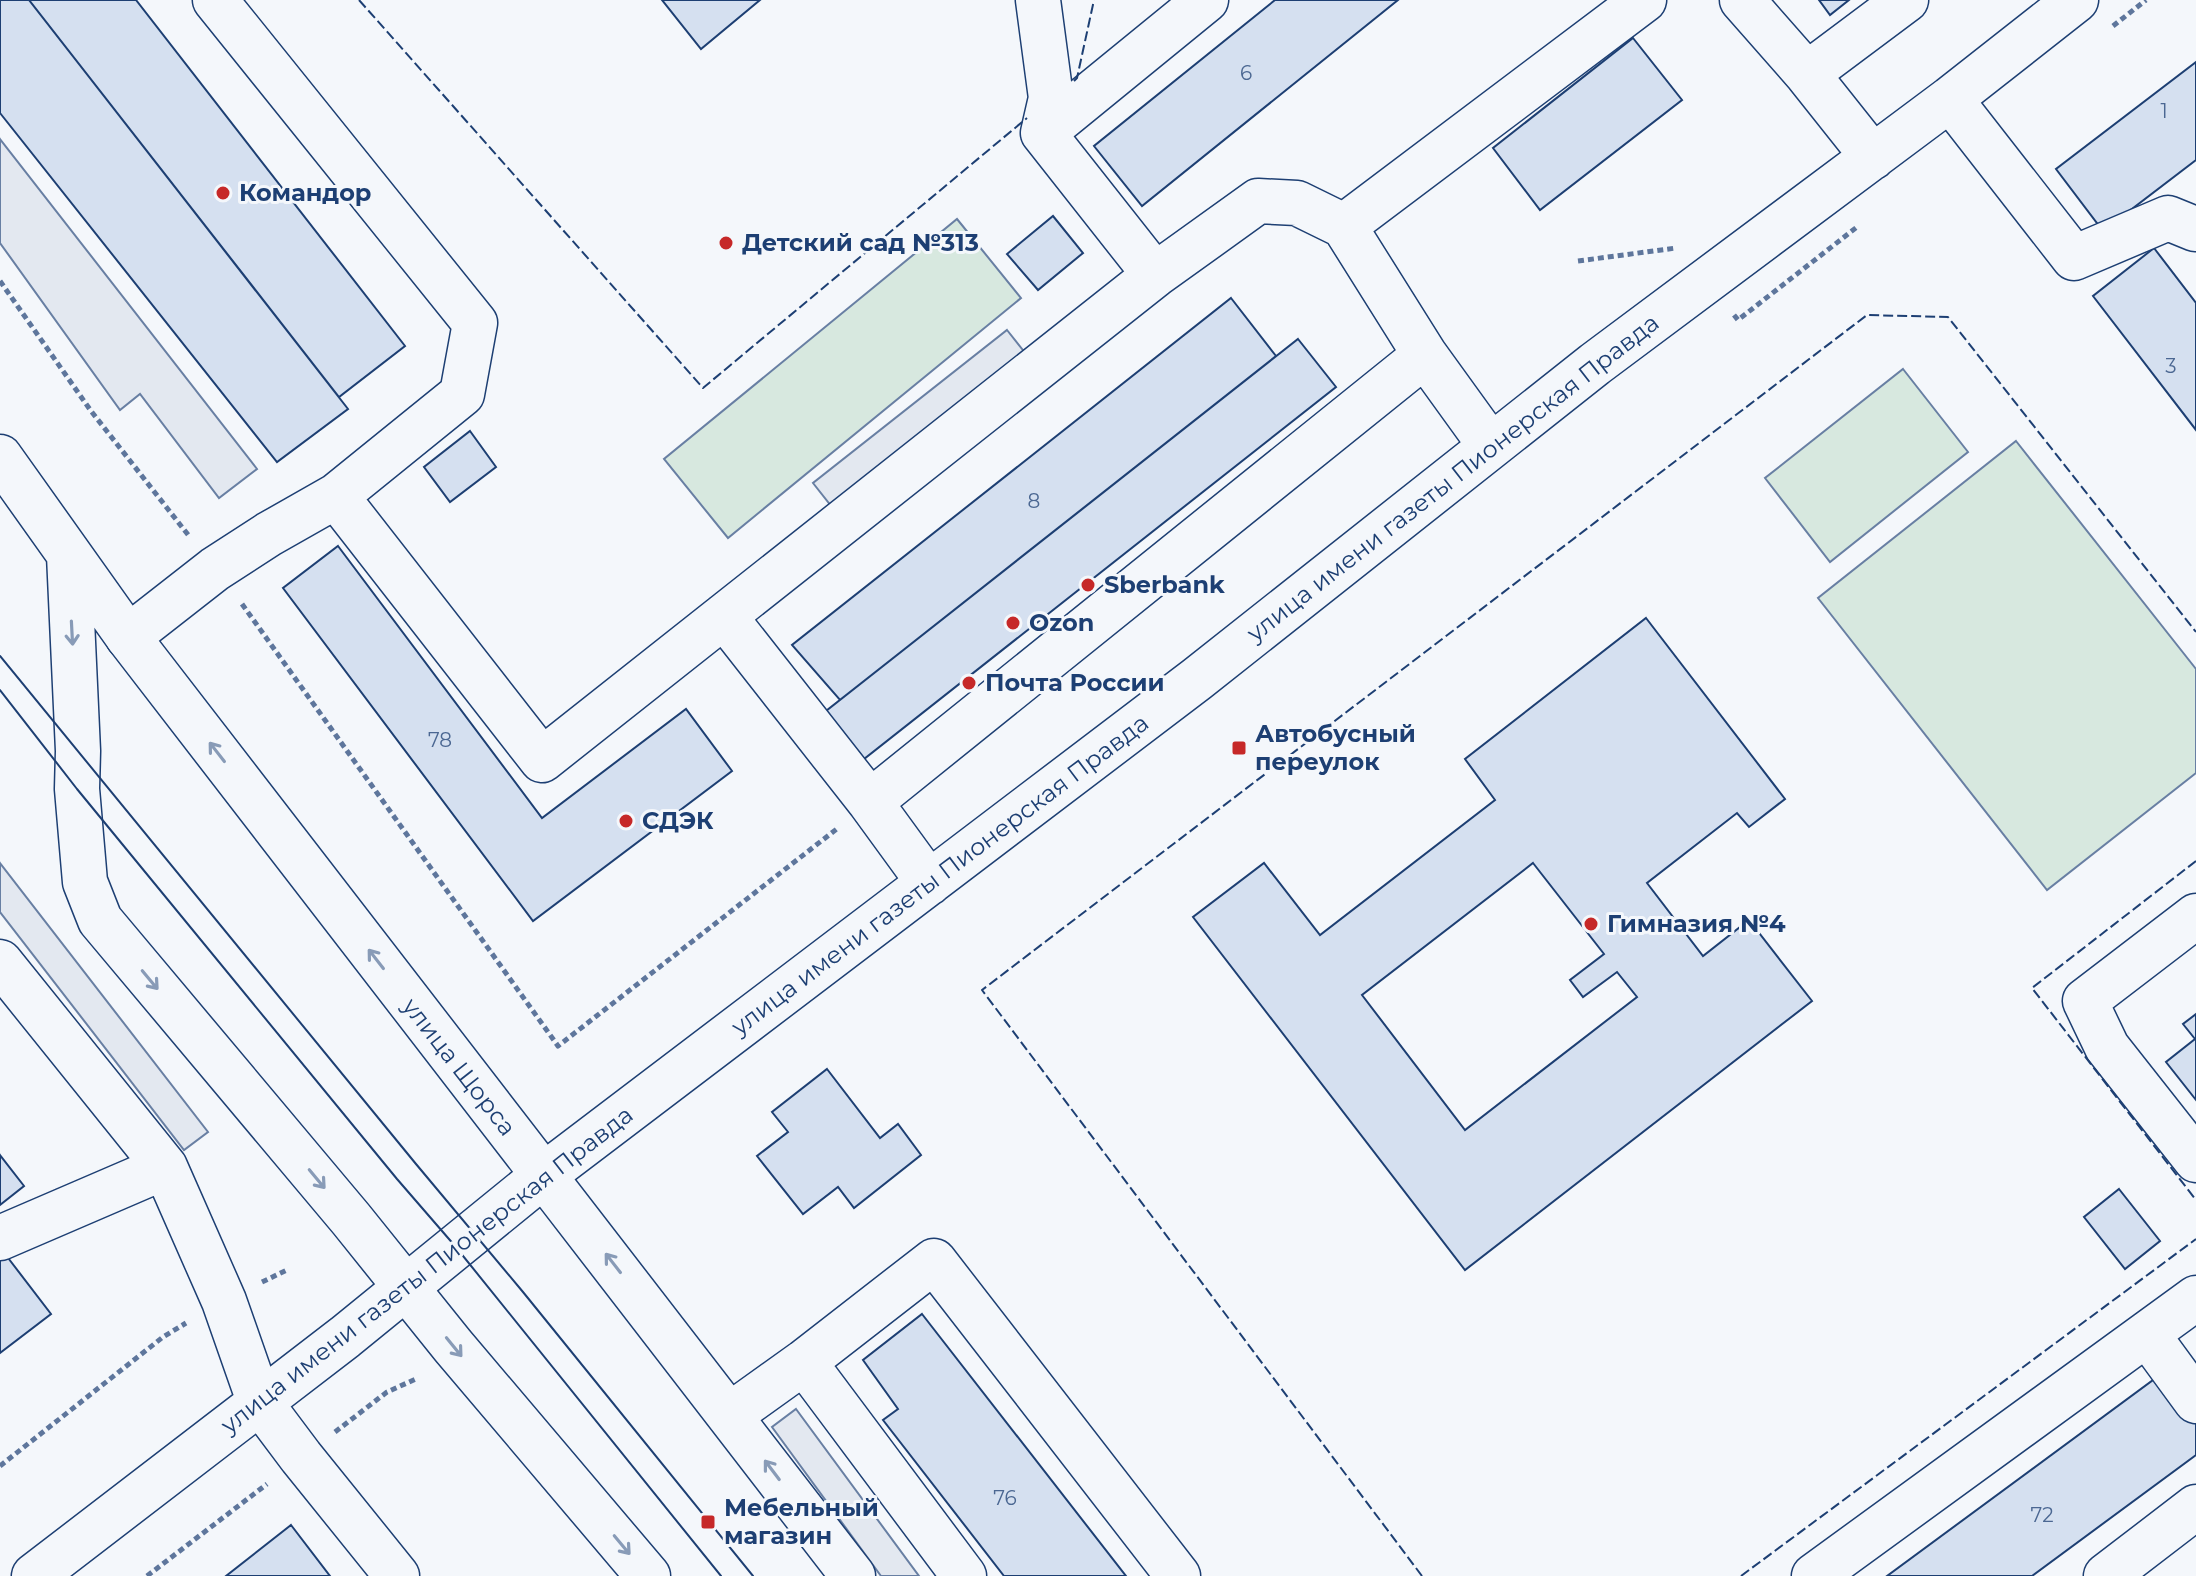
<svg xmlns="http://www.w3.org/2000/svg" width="2196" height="1576" font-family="Montserrat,sans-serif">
<rect width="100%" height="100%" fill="#f4f7fb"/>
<!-- green -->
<path fill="#d7e8df" stroke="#687fa3" stroke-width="2" d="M957,219L1021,298L728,538L664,459Z
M1903,369L1968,452L1830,562L1765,478Z
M2016,441L2196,669V773L2047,890L1818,598Z"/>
<!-- parking -->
<path fill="#e3e8f0" stroke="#687fa3" stroke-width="2" d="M0,139L257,469L219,498L140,394L120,410L0,243Z
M1007,330L1026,354L832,507L813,483Z
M0,863L208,1132L184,1150L0,912Z
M796,1409L919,1576H881L772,1427Z"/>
<!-- building -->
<path fill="#d5e0f0" stroke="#1d3f73" stroke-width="2" fill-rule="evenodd" d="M0,0H29L348,409L277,462L0,113Z
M29,0H136L405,346L339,397Z
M662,0H760L701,49Z
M1275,0H1398L1142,206L1094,146Z
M1819,0H1849L1830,15Z
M1633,38L1682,100L1540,210L1493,148Z
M2196,62V160L2103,231L2056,169Z
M1053,216L1083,253L1038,290L1007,254Z
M2154,248L2196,303V430L2093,296Z
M1231,298L1276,356L840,700L792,645Z
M1298,339L1336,387L864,759L826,711Z
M470,431L496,467L450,502L424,467Z
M338,546L542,818L686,709L732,771L533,921L283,588Z
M1646,618L1785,799L1749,827L1737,813L1647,883L1703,956L1749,920L1812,1001L1465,1270L1193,917L1264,863L1320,935L1495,800L1465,759ZM1533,863L1604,954L1570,980L1583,997L1617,972L1637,997L1465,1130L1362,995Z
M2196,1014V1100L2166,1062L2195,1039L2183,1024Z
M827,1069L880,1138L898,1124L921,1155L854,1208L838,1187L803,1214L757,1156L788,1132L772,1112Z
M0,1155L24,1186L0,1205Z
M2119,1189L2160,1241L2125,1269L2084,1217Z
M2,1250L51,1314L0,1353V1252Z
M922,1314L1126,1576H1004L883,1420L898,1409L863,1360Z
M2164,1372L2196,1415V1455L2032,1576H1887Z
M291,1525L330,1576H226Z"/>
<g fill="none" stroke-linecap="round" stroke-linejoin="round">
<!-- minor casing -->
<g stroke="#1d3f73" stroke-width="47">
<path id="minor" d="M215,0L475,323L462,394L336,496L542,760L1155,275L1258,201L1297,203L1344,226L1425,355L1490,445
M1038,0L1051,98L1043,133
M1742,0L1807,74L1873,157
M1807,74L1906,0
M1950,99L2074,258L2168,218L2195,229
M1344,226L1644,0
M1155,275L1043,133L1206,0
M724,616L870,802L929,883
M128,637L215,569L269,534L336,496
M870,802L1425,355
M2196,916L2085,1001L2107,1047L2196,1160
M0,962L165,1167L224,1301L259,1401L301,1457L397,1576
M0,1238L165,1167
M2147,1334L2196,1401
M804,1362L964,1576
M730,1415L804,1362L934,1261L1178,1576
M34,1576L345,1337L544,1175L1197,679L1595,364L1950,99L2076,0
M1814,1576L2196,1298
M2106,1576L2196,1507"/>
</g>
<!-- major casing -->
<g stroke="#1d3f73" stroke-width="47">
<path id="major" d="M0,457L128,637L853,1576
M69,555L78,751L77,789L85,882L100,920L351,1219L453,1346L648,1576"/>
</g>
<!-- path -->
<path stroke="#5e769c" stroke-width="5" stroke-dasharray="6 4" stroke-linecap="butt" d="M2113,26L2146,0
M1578,261L1676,248
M0,281L91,411L189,536
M1734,315L1738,320L1857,227
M242,604L558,1046L838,828
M262,1282L289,1269
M335,1432L387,1392L418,1378
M0,1466L163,1337L186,1323
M147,1576L267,1484"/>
<!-- minor -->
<use href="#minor" stroke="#f4f7fb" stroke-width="44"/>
<!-- major -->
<use href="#major" stroke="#f4f7fb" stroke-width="44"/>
<!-- tram -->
<path stroke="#1d3f73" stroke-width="2" d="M0,656L416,1164L523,1292L753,1576
M0,690L77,789L397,1179L455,1246L721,1576"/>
<!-- fence -->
<path stroke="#1d3f73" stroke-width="2" stroke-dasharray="10 4" stroke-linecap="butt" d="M359,0L703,388L1027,118
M1074,81L1077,78L1094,0
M2196,861L2032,988L2196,1200
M1422,1576L982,990L1867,315L1948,317L2196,632
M1741,1576L2196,1239"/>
</g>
<!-- one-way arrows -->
<defs><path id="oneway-shaft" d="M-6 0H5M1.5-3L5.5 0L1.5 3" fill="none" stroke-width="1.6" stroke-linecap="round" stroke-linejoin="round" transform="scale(2)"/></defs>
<g stroke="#889bb7">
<use href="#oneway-shaft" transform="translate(72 633) rotate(87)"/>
<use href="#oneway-shaft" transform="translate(217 752) rotate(-128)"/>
<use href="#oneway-shaft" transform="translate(376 959) rotate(-128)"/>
<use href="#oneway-shaft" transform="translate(150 980) rotate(50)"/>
<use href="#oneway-shaft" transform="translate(317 1179) rotate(50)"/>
<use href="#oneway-shaft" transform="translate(613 1263) rotate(-128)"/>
<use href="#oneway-shaft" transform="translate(454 1347) rotate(51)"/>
<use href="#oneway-shaft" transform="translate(772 1470) rotate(-127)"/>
<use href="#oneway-shaft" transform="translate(622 1545) rotate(50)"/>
</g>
<!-- markers -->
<g fill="#c62828" stroke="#f4f7fb" stroke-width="3">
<circle cx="223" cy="193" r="8"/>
<circle cx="726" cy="243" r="8"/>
<circle cx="1088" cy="585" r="8"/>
<circle cx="1013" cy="623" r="8"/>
<circle cx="969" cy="683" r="8"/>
<rect x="1231" y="740" width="16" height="16" rx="4"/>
<circle cx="626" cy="821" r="8"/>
<circle cx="1591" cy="924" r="8"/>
<rect x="700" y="1514" width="16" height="16" rx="4"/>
</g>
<g text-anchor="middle" stroke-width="6" stroke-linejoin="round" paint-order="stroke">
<!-- number labels -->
<g font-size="20" fill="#4b6792">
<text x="1246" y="80">6</text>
<text x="2164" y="118">1</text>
<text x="2171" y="373">3</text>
<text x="1034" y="508">8</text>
<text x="440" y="747">78</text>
<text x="1005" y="1505">76</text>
<text x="2042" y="1522">72</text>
</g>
<!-- poi labels -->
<g font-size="24" font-weight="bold" fill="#1d3f73" stroke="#f4f7fb" text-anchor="start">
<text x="239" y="201">Командор</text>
<text x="742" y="251">Детский сад №313</text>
<text x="1104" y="593">Sberbank</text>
<text x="1029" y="631">Ozon</text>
<text x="985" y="691">Почта России</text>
<text x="1255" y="742">Автобусный<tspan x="1255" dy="28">переулок</tspan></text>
<text x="642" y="829">СДЭК</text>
<text x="1607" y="932">Гимназия №4</text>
<text x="724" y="1516">Мебельный<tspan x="724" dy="28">магазин</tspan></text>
</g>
<!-- street labels -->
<g font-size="24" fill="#1d3f73" stroke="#f4f7fb">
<text transform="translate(1453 478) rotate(-38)" y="8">улица имени газеты Пионерская Правда</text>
<text transform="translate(940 875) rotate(-37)" y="8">улица имени газеты Пионерская Правда</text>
<text transform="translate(459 1067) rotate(52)" y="8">улица Щорса</text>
<text transform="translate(427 1270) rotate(-38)" y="8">улица имени газеты Пионерская Правда</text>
</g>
</g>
</svg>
